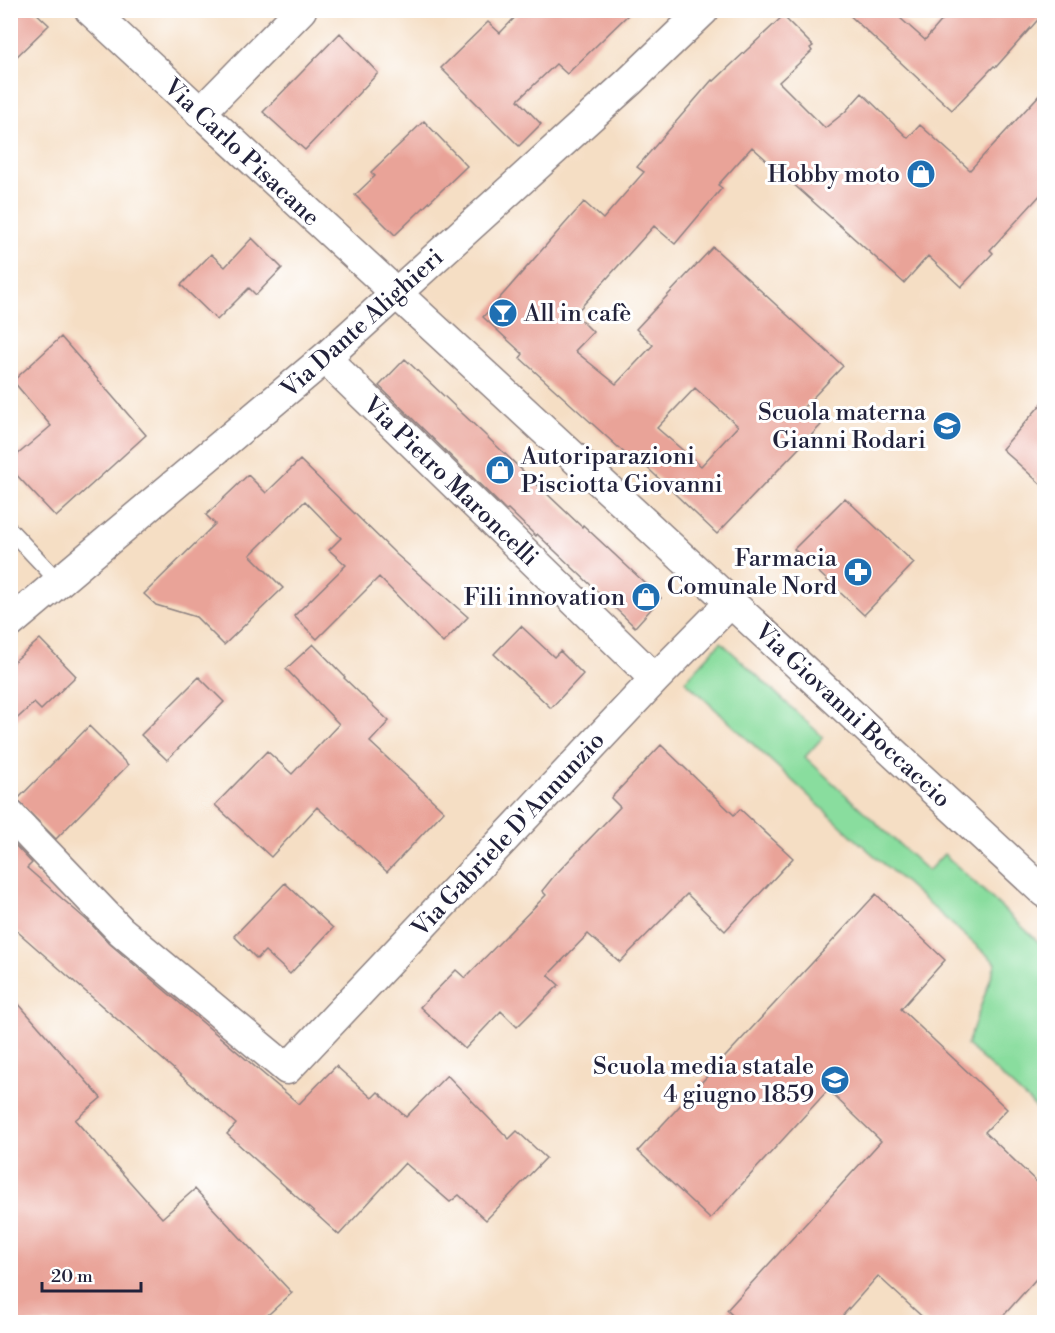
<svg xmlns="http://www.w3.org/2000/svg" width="1055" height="1333" font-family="'Libre Bodoni',serif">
<rect width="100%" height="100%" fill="#fff"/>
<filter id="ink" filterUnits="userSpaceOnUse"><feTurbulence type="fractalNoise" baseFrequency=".0167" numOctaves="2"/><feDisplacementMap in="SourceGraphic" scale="12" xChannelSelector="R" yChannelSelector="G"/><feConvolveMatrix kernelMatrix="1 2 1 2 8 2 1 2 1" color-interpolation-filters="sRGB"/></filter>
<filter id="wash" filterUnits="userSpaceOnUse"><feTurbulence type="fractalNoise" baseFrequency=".008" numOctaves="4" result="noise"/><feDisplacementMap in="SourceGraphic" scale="24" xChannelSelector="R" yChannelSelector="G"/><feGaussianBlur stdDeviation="1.35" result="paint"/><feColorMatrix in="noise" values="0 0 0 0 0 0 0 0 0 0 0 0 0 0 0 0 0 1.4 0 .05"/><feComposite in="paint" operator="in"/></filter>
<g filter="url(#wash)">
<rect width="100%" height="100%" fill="#f5dec4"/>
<!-- green -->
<path fill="#89dd9e" stroke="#56806c" stroke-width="1.5" d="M721,642L823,737L805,757L928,871L944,854L1044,947V1115L967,1045L996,963L852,836L685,681Z"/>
<g id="blocks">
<!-- building -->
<path fill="#e9a398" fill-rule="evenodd" d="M10,10H33L49,25L10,63Z
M522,10H633L567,74L556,64L518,100L541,124L519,146L441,68L488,22L500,33Z
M844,10H891L925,40L951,10H1044V13L996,67L994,66L952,110Z
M783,16L813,46L810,48L812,51L779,82L825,128L845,112L862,93L908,138L920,125L970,170L1044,90V191L990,250L993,253L961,287L928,256L904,283L752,147L718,185L722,188L675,244L654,226L575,314L593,332L575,351L616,384L653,345L636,329L713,247L843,366L803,408L821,425L717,534L633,454L630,458L520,358L523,354L483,317L584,202L603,219L644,172L637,167L712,80L714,81ZM695,388L738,426L701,466L657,428Z
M340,33L378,73L305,150L263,112Z
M424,121L467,166L395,235L355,195L375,176L371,172Z
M252,238L282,268L256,295L249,288L217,320L181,285L211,254L225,267Z
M61,337L146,435L56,517L10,468V461L51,426L13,381Z
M405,359L582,527L583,525L661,598L635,627L537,534L536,536L508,509L506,510L379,386Z
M1044,401V487L1002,449Z
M300,460L397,555L468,617L443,643L379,577L317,639L294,616L346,565L329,550L341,538L305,501L250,555L283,588L224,645L196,617L156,605L144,594L215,524L206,515L248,475L266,493Z
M845,498L914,563L864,615L794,549Z
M521,626L554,657L560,651L583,674L551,708L494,654Z
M40,639L76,676L41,710L34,703L10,725V665Z
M313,644L345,677L344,678L389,721L370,742L444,811L387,872L317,807L271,857L215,805L267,751L292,774L339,724L286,669Z
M199,677L224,702L167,760L141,735Z
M89,726L128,765L56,839L17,800Z
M661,745L734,815L740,809L793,858L725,931L687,894L620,962L588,934L548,975L559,985L517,1027L501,1011L465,1049L420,1007L456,970L465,978L546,895L542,891L554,876L620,807L611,798Z
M10,840L32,863L27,868L90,923L110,944L299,1104L336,1066L372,1098L378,1092L406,1117L447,1075L509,1139L517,1131L546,1158L486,1220L459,1195L450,1202L405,1163L339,1235L227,1134L236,1124L10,925Z
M285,883L333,928L290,974L265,951L257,959L234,936Z
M876,894L945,960L901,1009L1007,1109L985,1132L1044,1189V1270L997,1323H929L878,1276L836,1323H740L727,1310L881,1141L828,1090L710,1219L638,1151Z
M10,994L101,1098L75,1120L162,1218L195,1189L292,1293L259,1323H10Z"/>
</g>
</g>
<g filter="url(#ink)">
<use href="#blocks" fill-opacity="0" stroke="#8c8080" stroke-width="1.5"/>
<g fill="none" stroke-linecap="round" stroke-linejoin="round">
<!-- service casing -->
<g stroke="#8c8080" stroke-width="18">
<path id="service" d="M10,530L59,582"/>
</g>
<!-- minor casing -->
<g stroke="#8c8080" stroke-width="33">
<path id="minor" d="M90,10L1044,892
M200,113L301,10
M325,358L655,679
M10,623L325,358L629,82L704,10
M10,815L121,931L287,1069L655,679L731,602"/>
</g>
<!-- service -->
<use href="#service" stroke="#fff" stroke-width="15"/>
<!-- minor -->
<use href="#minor" stroke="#fff" stroke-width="30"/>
</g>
</g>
<!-- icons -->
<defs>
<g id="shop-disc" transform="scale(1.5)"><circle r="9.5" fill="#1f6fb2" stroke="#fff"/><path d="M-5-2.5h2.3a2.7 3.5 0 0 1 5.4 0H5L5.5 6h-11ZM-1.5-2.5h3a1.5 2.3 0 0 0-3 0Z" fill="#fff"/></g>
<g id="bar-disc" transform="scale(1.5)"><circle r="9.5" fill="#1f6fb2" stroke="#fff"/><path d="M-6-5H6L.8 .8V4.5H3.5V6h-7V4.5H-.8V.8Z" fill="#fff"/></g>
<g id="school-disc" transform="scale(1.5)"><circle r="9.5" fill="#1f6fb2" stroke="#fff"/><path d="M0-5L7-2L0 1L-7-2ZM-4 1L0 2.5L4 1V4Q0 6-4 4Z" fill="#fff"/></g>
<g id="pharmacy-disc" transform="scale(1.5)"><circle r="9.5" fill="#1f6fb2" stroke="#fff"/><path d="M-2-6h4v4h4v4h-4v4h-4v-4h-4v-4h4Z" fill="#fff"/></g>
</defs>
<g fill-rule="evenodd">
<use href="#shop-disc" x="921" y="174"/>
<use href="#bar-disc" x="503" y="313"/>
<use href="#school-disc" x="947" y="426"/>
<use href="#shop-disc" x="500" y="470"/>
<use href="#pharmacy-disc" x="858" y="572"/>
<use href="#shop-disc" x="646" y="597"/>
<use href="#school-disc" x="835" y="1080"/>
</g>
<g text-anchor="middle" stroke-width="6" stroke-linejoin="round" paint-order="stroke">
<!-- street labels -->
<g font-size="24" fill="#22223b" stroke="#fff">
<text transform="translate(242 152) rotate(43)" y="8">Via Carlo Pisacane</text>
<text transform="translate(362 323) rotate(-42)" y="8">Via Dante Alighieri</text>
<text transform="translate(451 481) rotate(44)" y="8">Via Pietro Maroncelli</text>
<text transform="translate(853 715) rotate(43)" y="8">Via Giovanni Boccaccio</text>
<text transform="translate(508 834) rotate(-47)" y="8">Via Gabriele D'Annunzio</text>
</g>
<!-- poi labels -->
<g font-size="24" fill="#22223b" stroke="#fff" text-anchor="end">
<text x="900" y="182">Hobby moto</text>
<text x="524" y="321" text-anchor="start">All in cafè</text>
<text x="926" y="420">Scuola materna<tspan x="926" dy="28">Gianni Rodari</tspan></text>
<text x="521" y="464" text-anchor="start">Autoriparazioni<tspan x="521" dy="28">Pisciotta Giovanni</tspan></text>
<text x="837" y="566">Farmacia<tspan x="837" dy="28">Comunale Nord</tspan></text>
<text x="625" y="605">Fili innovation</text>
<text x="814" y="1074">Scuola media statale<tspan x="814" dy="28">4 giugno 1859</tspan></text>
</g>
</g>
<!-- margin -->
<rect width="1055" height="1333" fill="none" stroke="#fff" stroke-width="36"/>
<!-- scale -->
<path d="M42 1282v9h99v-9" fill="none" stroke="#22223b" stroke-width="3"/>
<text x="51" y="1282" font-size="18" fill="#22223b" stroke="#ffffff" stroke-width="4.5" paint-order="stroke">20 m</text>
</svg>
